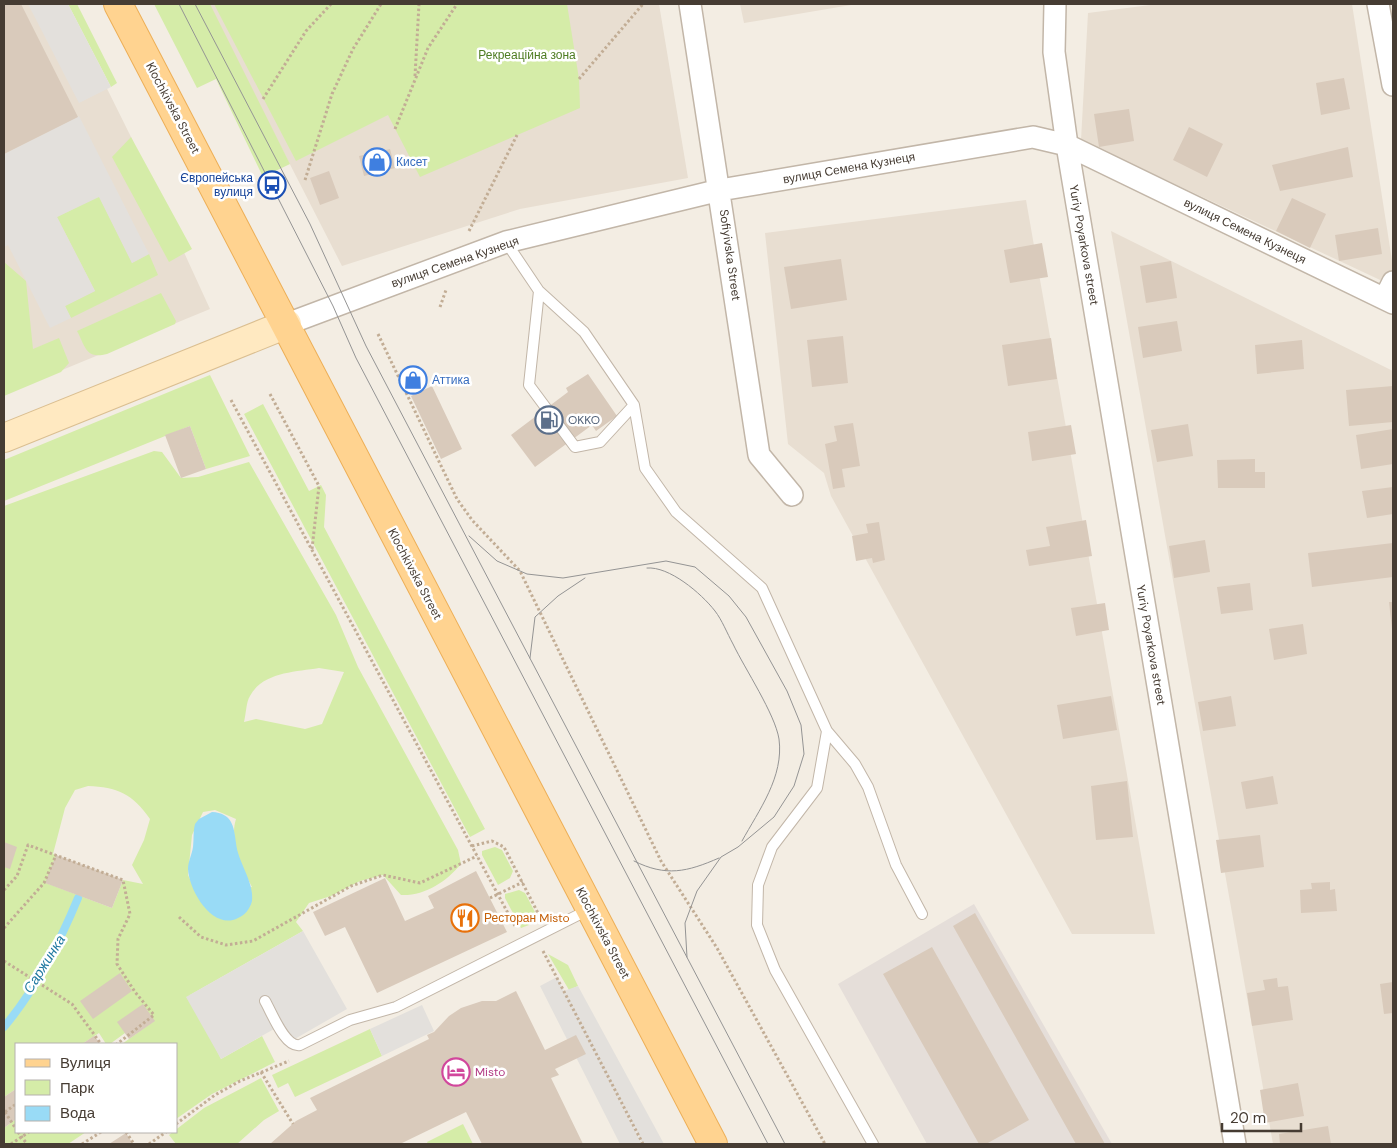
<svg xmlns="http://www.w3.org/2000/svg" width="1397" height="1148" font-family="'DM Sans',sans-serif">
<rect width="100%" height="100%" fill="#f3ede3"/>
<!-- residential -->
<path fill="#e8ded1" d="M4,4H65L131,137L210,309L4,394Z
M208,4H659L688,178L520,209L342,266Z
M740,4H857L744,23Z
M1158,4H1352L1393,267V286L1081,140L1088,13Z
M1026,200L1155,934H1072L831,496L824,473L788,444L765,233Z
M1111,231L1393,371V1144H1273Z"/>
<!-- industrial -->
<path fill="#e5ded9" d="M974,904L1112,1144H927L838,984Z"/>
<!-- green -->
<path fill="#d5eca8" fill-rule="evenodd" d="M68,4H77L117,83L111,87Z
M154,4H210L290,164L263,177L216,79L197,88Z
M214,4H567L579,79L580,108L420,177L388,115L296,161Z
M131,137L192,249L169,262L112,157Z
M99,196L132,263L149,254L158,275L71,318L65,306L95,291L57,217Z
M4,262L26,281L33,349L59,338L69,363L61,372L4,396Z
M161,293L176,321L175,324L107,354C86,359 86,348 77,331Z
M210,375L250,456L206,469L190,426L4,501V460Z
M263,404L309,491L321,485L326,495L324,527L485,829L470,837L244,414Z
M154,451L162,452L181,478L198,477L249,462L336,615L358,667L458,850L461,864C446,882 425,896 401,895L383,875L360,881L331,896L309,903L296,922L303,931L190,995L221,1059L262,1036L275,1062L212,1094L176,1119V1044H122L154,1021L125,1033L110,1044H106L99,1033L82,1044H16V1089L4,1097V506ZM319,668L344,672L322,724L305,729L256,719L244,722C246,715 246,702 250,696C263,672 295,672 319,668ZM88,786C117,787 133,794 150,819L144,840L132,865L143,884L123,880L112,908L46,883L56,855L53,854L65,808L75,790ZM215,810L236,819C229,840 242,869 252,887L198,896L188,875L192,835L203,812Z
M495,847L502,850L513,871L510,878L498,885L482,855V851Z
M519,890L525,893L536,914L529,925L521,928L505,898V894Z
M548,954L568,965L578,986L569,990Z
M370,1029L382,1056L295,1097L288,1083L278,1088L272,1075Z
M261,1078L279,1111L264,1120L237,1144H176L169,1135L204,1108Z
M16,1119V1132H86L68,1144H4V1128Z
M463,1124L473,1144H428L427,1142Z"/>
<!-- parking -->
<path fill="#e3e0dc" d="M28,4H68L111,87L79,103Z
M79,116L149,254L132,263L99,197L57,217L95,291L65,306L71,318L50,328L8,245L4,247V154Z
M303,931L347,1009L293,1040L283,1024L221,1059L186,997Z
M557,977L564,991L578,986L664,1144H643L613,1087L642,1144H620L540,986Z
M422,1005L434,1031L382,1056L370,1029Z"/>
<!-- water -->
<path fill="#99dbf6" d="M212,812C232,813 234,826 236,843C238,863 254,881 252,901C250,909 245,915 238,918C213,931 189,891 188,869C188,862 192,854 193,847C194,839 193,832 195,824L199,819Z"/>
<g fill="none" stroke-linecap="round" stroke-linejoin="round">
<!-- stream -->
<path stroke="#99dbf6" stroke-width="8" d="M4,1027C36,989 59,944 78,898"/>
</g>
<!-- building -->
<path fill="#d9cabb" d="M4,4H21L78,117L4,154Z
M1344,78L1350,109L1321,115L1316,83Z
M1129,109L1134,141L1099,147L1094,114Z
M1189,127L1223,144L1207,177L1173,160Z
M1348,147L1353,177L1280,191L1272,165Z
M390,149L395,168L364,176L359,156Z
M329,171L339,198L320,205L310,178Z
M1292,198L1326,214L1310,248L1276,231Z
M1378,228L1382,254L1339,261L1335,235Z
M1042,243L1048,277L1010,283L1004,250Z
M841,259L847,300L791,309L784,267Z
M1171,261L1177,298L1146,303L1140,266Z
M1177,321L1182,351L1143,358L1138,327Z
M843,336L848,383L812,387L807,340Z
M1051,338L1057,379L1008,386L1002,345Z
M1302,340L1304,369L1257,374L1255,345Z
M588,374L617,416L596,431L592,425L535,467L511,435L568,392L566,388Z
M432,386L462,449L441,459L411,396Z
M1393,386V422L1349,426L1346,390Z
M853,423L860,466L842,469L845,487L833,489L825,444L837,441L834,426Z
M1188,424L1193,456L1157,462L1151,430Z
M1071,425L1076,454L1032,461L1028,432Z
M190,426L206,469L181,478L165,435Z
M1393,429V464L1361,469L1356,435Z
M1255,459V472H1265V488H1218L1217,460Z
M1393,487V514L1367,518L1362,491Z
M1086,520L1092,556L1029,566L1026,550L1050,546L1046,527Z
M879,522L885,560L873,563L872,558L856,561L852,536L868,533L866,524Z
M1205,540L1210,572L1174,578L1169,546Z
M1393,543V577L1312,587L1308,553Z
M1250,583L1253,610L1221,614L1217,587Z
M1389,602H1393V629H1392Z
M1105,603L1109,630L1076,636L1071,608Z
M1303,624L1307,654L1274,660L1269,629Z
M1111,696L1117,730L1063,739L1057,705Z
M1231,696L1236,726L1203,731L1198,702Z
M1273,776L1278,804L1246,809L1241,782Z
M1127,781L1133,837L1096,840L1091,786Z
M1260,835L1264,867L1221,873L1216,840Z
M4,842L17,847L10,869L4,867Z
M56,855L123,880L112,908L45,883Z
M476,871L507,932L377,993L345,927L325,936L313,912L385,878L405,921L434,908L428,896Z
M1330,882V890L1335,889L1337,911L1301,913L1300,890L1312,889L1311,883Z
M975,913L1105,1144H1076L953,926Z
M932,947L1029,1120L986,1144H979L883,974Z
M120,973L132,991L93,1019L80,1001Z
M1277,978L1278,987L1288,986L1293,1020L1252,1026L1247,993L1265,990L1263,980Z
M1393,982V1013L1384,1014L1380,984Z
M516,991L545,1050L576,1035L586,1054L555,1069L559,1075L551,1078L583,1144H482L466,1112L400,1144H270L296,1121L317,1110L310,1098L429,1039L427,1035L434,1032L449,1016L461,1008L482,1001H496Z
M143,1004L155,1021L129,1039L117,1022Z
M94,1036L101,1044H82Z
M1298,1083L1304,1116L1265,1123L1260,1090Z
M16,1089V1119L4,1128V1097Z
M1328,1126L1331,1144H1280L1279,1134Z
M126,1133L133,1144H109Z"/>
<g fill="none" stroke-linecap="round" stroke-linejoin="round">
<!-- lane casing -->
<g stroke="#c2b6a8" stroke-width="12">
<path id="lane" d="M506,242L539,291L584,332L634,405L645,468L676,512L762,588L827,731L817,788L772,847L758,885L757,925L775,970L873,1144
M539,291L529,385L575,447L600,442L634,405
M827,731L855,764L868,787L896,865L922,914
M265,1001C272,1013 285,1048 300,1045L350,1020L396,1007L590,909"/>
</g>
<!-- street casing -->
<g stroke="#c2b6a8" stroke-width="24">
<path id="street" d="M690,4L759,455L792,495
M1055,4L1054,52L1067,145L1235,1144
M1378,4L1393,85
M1385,298L1393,282
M287,324L506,242L720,190L1033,137L1067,145L1393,303"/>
</g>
<!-- secondary casing -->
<g stroke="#dbbf91" stroke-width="30">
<path id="secondary" d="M4,438L287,324"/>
</g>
<!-- primary casing -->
<g stroke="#edaf57" stroke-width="30">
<path id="primary" d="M118,4L713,1144"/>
</g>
<!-- path -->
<path stroke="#c2ad95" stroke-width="3" stroke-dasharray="2.5 2.5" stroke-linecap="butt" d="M415,76L419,4
M579,79L643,4
M263,99L306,31L331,4
M395,129L428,48L457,4
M305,180L332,94L353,49L381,4
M469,231L517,135
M440,307L446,290
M378,334L457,499L472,520L520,571L661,861L717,948L825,1144
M270,394L319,486L312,549
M231,400L516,928
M472,846L492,841L504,847L539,915
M4,890L17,876L28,845L123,880L130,914L118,939L117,964L135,992L154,1015L117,1044
M490,898L523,882
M179,917L201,937L226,945L253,941L351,886L383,875L420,883L477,856
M4,928L44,883L56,855
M543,951L643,1144
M4,961L72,1004L101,1044
M261,1072L293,1124
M5,1112L16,1129
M5,1112L16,1104
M176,1124L215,1095L240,1081L289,1061
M18,1132L27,1144
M126,1132L134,1144
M11,1144L29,1132
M82,1144L101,1132
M149,1144L166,1132"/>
<!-- lane -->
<use href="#lane" stroke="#fff" stroke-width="10"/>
<!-- street -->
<use href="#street" stroke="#fff" stroke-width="21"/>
<!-- secondary -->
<use href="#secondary" stroke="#ffe9c1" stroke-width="28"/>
<!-- primary -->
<use href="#primary" stroke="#ffd390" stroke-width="28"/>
<!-- tram -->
<path stroke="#949494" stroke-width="1" d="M179,4L333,306L356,358L768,1144
M195,4L310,224L366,346L785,1144
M469,536L497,561L527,574L563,578L666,561L695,567L729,596L746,617L787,691L801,725L804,754L794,786L774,817L738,847L721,857L697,891L685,923L687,957
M647,568C669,566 701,593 715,611C722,620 727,633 733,644C745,669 775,714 779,739C784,777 759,810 742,841
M530,658L535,617L558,596L585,578
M634,861C666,877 687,872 719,858"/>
</g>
<!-- icons -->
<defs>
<g id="shop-ring" transform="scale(1.4375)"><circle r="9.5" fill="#fff" stroke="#3f7fe0" stroke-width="1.5"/><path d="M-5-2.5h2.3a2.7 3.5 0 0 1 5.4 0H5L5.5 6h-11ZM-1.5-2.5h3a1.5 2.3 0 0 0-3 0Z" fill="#3f7fe0"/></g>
<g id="bus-ring" transform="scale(1.4375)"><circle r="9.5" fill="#fff" stroke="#1a4fb4" stroke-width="1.5"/><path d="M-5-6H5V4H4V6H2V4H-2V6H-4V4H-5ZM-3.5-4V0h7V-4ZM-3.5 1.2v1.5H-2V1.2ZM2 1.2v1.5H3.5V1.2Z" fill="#1a4fb4"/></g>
<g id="fuel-ring" transform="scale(1.4375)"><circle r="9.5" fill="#fff" stroke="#5c6f8a" stroke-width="1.5"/><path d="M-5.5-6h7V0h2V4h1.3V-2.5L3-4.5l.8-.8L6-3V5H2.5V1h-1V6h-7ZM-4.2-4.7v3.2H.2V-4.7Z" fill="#5c6f8a"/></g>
<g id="restaurant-ring" transform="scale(1.4375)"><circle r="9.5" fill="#fff" stroke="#e8710a" stroke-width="1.5"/><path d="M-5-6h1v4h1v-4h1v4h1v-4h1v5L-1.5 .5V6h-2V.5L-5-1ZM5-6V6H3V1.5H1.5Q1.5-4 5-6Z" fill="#e8710a"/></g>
<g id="hotel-ring" transform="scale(1.4375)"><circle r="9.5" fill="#fff" stroke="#d1479c" stroke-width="1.5"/><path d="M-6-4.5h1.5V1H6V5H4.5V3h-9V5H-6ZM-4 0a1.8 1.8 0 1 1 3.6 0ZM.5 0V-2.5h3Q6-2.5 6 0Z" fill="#d1479c"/></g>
</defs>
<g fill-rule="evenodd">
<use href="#shop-ring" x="377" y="162"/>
<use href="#bus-ring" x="272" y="185"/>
<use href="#shop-ring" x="413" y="380"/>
<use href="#fuel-ring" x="549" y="420"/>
<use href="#restaurant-ring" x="465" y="918"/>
<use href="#hotel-ring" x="456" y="1072"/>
</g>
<g text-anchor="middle" stroke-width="5" stroke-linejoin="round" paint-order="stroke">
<!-- park labels -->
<g font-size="12" fill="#4e7c22" stroke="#fff">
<text x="527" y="59">Рекреаційна зона</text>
</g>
<!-- street labels -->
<g font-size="12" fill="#463c33" stroke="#fff">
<text transform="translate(173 108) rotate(62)" y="4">Klochkivska Street</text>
<text transform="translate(849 168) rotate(-10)" y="4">вулиця Семена Кузнеця</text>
<text transform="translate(1245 231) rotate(26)" y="4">вулиця Семена Кузнеця</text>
<text transform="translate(1084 245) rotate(80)" y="4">Yuriy Poyarkova street</text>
<text transform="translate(730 255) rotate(82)" y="4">Sofiyivska Street</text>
<text transform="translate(455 262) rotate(-19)" y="4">вулиця Семена Кузнеця</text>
<text transform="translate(415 574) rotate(62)" y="4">Klochkivska Street</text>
<text transform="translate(1151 645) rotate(80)" y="4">Yuriy Poyarkova street</text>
<text transform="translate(603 933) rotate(62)" y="4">Klochkivska Street</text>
</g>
<!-- shop labels -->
<g font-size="12" fill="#366cbe" stroke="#fff" text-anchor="start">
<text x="396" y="166">Кисет</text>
<text x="432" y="384">Аттика</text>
</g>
<!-- transit labels -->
<g font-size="12" fill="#164399" stroke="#fff" text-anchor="end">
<text x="253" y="182">Європейська<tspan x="253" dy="14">вулиця</tspan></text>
</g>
<!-- service labels -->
<g font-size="12" fill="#4e5e75" stroke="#fff" text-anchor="start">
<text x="568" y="424">OKKO</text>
</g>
<!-- food labels -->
<g font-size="12" fill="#c56008" stroke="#fff" text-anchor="start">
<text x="484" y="922">Ресторан Misto</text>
</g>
<!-- hotel labels -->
<g font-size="12" fill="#b23c85" stroke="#fff" text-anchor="start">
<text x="475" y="1076">Misto</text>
</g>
<!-- water labels -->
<g font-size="14" font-style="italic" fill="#2179a1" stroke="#fff">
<text transform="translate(44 964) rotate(-58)" y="5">Саржинка</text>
</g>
</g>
<!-- border -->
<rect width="1397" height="1148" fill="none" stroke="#463c33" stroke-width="10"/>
<!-- legend -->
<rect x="15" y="1043" width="162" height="90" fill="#ffffff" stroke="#b5b1ad"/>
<rect x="25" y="1059" width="25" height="8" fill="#ffd390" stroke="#b5b1ad"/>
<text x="60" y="1068" font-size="15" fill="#463c33">Вулиця</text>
<rect x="25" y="1080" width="25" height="15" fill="#d5eca8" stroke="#b5b1ad"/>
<text x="60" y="1093" font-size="15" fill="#463c33">Парк</text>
<rect x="25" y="1106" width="25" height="15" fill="#99dbf6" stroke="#b5b1ad"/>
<text x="60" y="1118" font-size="15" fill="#463c33">Вода</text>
<!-- scale -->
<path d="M1222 1123v8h79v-8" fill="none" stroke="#463c33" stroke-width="2.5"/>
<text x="1230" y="1123" font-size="15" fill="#463c33" stroke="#ffffff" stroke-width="4" paint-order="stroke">20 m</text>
</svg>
